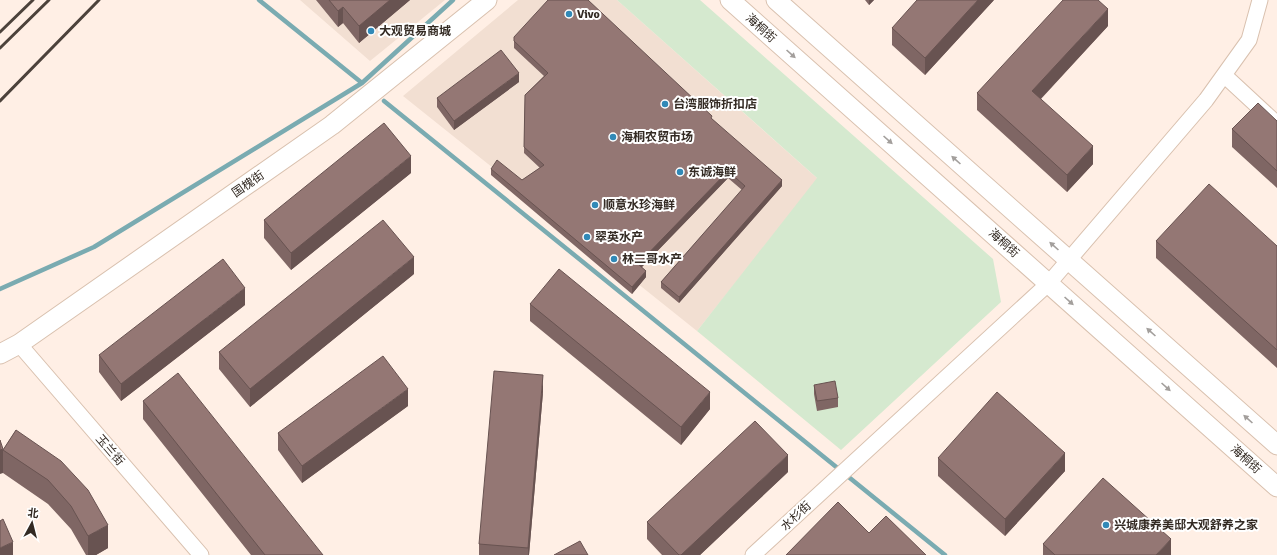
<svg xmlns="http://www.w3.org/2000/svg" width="1277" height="555" font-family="Signika,'Noto Sans SC',sans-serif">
<rect width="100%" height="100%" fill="#ffefe5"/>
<!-- built -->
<path fill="#f2dfd2" d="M300,0H445L370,61Z
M518,0H617L818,179L697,331L403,96Z"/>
<!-- green -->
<path fill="#d5e9cf" d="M617,0H700L993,259L1001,302L841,450L697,331L817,178Z"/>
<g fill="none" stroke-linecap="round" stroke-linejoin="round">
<!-- stream -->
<path stroke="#7aabb1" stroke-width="4.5" d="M259,0L362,83
M384,101L945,555
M0,289L94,247L362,83L453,0"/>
<!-- minor casing -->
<g stroke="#d9c1af" stroke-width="17">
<path id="minor" d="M1224,75L1277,124
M19,344L201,555
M753,555L1049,283L1206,100L1249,40L1260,0"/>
</g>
<!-- tertiary casing -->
<g stroke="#d9c1af" stroke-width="21">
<path id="tertiary" d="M730,0L1277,487
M776,0L1277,445
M0,354L19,344L332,125L487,0"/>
</g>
<!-- minor -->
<use href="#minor" stroke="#fff" stroke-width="15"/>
<!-- tertiary -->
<use href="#tertiary" stroke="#fff" stroke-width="19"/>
<!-- rail -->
<path stroke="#4c423b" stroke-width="3" d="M0,32L33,0
M0,48L49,0
M0,101L99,0"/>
</g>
<!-- wall -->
<path fill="#7f6664" d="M316,0H410L359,43L343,23L338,27Z
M865,0H874L869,5Z
M994,0L925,75L892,45V28Z
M1108,26L1041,99L1093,164L1067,192L977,110V93Z
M514,37L712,119L782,186L679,303L661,288V282L742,190L728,178L642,267L646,277L632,294L491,175V169L522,180L540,168L524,153L525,95L544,76L514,48Z
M519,82L454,130L437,107V98Z
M1277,121V188L1232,147V129Z
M411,173L291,270L264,238V220Z
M1156,241L1277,246V368L1156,258Z
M414,274L250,407L219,369V352Z
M530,304L710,409L681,445L530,321Z
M245,305L121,401L99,372V355Z
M814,385L838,398V407L817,411L814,394Z
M543,392L529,555H479V544Z
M143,401L323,555H251L143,419Z
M408,406L302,483L278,450V433Z
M16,430L108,548L96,555H86L71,529L48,504L3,473V450Z
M938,458L1065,471L1005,536L938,476Z
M788,472L700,555H662L647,539V522Z
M1043,544L1171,555H1043Z"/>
<!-- shaded-wall -->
<path fill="#685351" d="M390,0H410L359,43V26Z
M869,0H874L869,5Z
M978,0H994L925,75V58Z
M343,7V23L338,27V11Z
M1108,9V26L1032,108V91Z
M519,73V82L454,130V121Z
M1093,146V164L1067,192V175Z
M411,156V173L291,270V253Z
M728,171V178L638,271V264Z
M782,180V186L679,303V297Z
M414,257V274L250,407V389Z
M646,271V277L632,294V287Z
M245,288V305L121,401V384Z
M543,375V392L529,555H528V548Z
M408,389V406L302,483V466Z
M710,392V409L681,445V427Z
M3,449V473L0,474V450Z
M1065,453V471L1005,536V519Z
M788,455V472L700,555H681Z
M108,525V548L96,555H88V536Z
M1171,539V555H1156Z
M13,542V555H0V548Z"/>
<!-- building -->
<path fill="#947774" stroke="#685351" d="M329,0H390L359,26L343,7L338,11Z
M548,0H588L712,116L711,118L782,180L679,297L661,282L745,186L728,171L638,264L646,271L632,287L491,169L497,160L522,180L544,165L524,147L525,95L548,73L514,41V37Z
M917,0H978L925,58L892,28Z
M1063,0H1098L1108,9L1032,91L1093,146L1067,175L977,93Z
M501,50L519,73L454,121L437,98Z
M1258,103L1277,121V171L1232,129Z
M384,123L411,156L291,253L264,220Z
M1209,184L1277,246V350L1156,241Z
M383,220L414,257L250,389L219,352Z
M223,259L245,288L121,384L99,355Z
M559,269L710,392L681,427L530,304Z
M383,356L408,389L302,466L278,433Z
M494,371L543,375L528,548L479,544Z
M178,373L323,555H265L143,401Z
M835,381L838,398L817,401L814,385Z
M997,392L1065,453L1005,519L938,458Z
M755,421L788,455L681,555H679L647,522Z
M16,430L61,461L88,490L108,525L88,536L71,506L48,480L3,450Z
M0,440L3,449L0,450Z
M1103,478L1171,539L1156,555H1055L1043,544Z
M838,502L869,533L886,516L926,555H786Z
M3,519L13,542L0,548V521Z
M580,541L588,555H554Z"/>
<!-- one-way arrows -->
<defs><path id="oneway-solid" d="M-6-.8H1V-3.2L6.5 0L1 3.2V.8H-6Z"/></defs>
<g fill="#a39f9c">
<use href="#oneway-solid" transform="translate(791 54) rotate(42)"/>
<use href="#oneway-solid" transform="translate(888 140) rotate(42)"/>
<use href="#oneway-solid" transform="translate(956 160) rotate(-138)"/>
<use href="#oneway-solid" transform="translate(1054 246) rotate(-138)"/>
<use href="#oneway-solid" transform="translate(1069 301) rotate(42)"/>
<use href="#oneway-solid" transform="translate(1151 332) rotate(-138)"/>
<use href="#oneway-solid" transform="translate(1166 387) rotate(42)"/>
<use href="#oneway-solid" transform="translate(1248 419) rotate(-138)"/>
</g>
<!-- markers -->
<g fill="#3189b7" stroke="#fff" stroke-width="1.5">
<circle cx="569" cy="14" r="4"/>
<circle cx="371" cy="31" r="4"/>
<circle cx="665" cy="104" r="4"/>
<circle cx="613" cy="137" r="4"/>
<circle cx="680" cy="172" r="4"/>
<circle cx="595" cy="205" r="4"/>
<circle cx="587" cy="237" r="4"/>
<circle cx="614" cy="259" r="4"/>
<circle cx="1106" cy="525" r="4"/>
</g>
<g text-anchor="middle" stroke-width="4" stroke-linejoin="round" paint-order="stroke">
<!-- poi labels -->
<g font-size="12" font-weight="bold" fill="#332a23" stroke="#fff" text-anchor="start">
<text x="577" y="18">Vivo</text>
<text x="379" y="35">大观贸易商城</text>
<text x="673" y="108">台湾服饰折扣店</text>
<text x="621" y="141">海桐农贸市场</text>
<text x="688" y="176">东诚海鲜</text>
<text x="603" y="209">顺意水珍海鲜</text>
<text x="595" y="241">翠英水产</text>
<text x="622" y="263">林二哥水产</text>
<text x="1114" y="529">兴城康养美邸大观舒养之家</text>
</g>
<!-- street labels -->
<g font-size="12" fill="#332a23" stroke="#fff">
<text transform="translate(761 28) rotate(42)" y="4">海桐街</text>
<text transform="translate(248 184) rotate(-35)" y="4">国槐街</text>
<text transform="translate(1004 243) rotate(42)" y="4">海桐街</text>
<text transform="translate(110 450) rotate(49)" y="4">玉兰街</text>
<text transform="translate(1246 459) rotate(42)" y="4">海桐街</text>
<text transform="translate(796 516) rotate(-43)" y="4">水杉街</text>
</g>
</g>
<!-- north arrow -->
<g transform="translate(32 523) rotate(7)" stroke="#ffffff" stroke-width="3" paint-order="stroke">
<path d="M0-3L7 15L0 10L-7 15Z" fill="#332a23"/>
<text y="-6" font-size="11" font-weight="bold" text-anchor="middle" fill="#332a23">北</text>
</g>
</svg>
